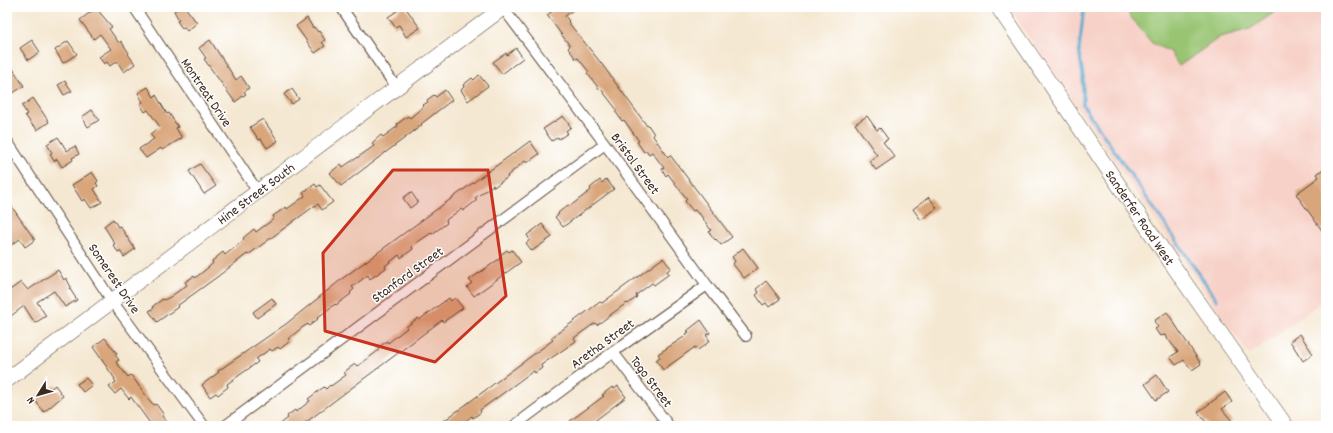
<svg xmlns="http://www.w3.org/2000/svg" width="1333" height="433" font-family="Dekko,sans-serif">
<rect width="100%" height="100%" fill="#fff"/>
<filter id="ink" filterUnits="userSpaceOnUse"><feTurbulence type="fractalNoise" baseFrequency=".025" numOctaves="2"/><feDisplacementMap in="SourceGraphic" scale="8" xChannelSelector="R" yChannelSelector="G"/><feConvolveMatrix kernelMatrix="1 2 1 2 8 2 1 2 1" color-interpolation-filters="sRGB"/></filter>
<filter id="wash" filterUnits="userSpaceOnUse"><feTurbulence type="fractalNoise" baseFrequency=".012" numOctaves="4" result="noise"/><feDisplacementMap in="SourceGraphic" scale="16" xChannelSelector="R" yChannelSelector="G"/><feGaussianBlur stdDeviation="0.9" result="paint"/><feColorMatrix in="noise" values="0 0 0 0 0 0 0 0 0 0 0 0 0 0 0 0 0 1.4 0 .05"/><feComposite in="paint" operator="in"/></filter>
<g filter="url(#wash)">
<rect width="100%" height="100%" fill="#f5e8d2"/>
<!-- built -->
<path fill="#f7d1c7" d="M1008,7H1326V299L1249,355Z"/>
<!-- green -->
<path fill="#99c573" stroke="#6a7848" d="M1127,7H1282L1250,29L1220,37L1179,66L1170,52L1152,43L1130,16Z"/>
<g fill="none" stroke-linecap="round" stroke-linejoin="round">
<!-- stream -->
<path stroke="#51a6cd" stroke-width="3" d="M1084,7L1079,50L1083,76V105L1217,300"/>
</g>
<g id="blocks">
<!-- building -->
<path fill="#d9a57a" d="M180,7H185L197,23L187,31L184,27L182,28L177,21L179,20L174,11Z
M403,7H405L420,28L406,37L399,25L395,27L388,17Z
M558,7H577L565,16L569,21L568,22L601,63L647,126L648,125L654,134L653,136L668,157L670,155L732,237L721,245L716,239L715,240L709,232L711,230L699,213L698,214L695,210L693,211L685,201L687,199L674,182L668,174L666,176L662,169L664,168L652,152L649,154L646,150L644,152L637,142L639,141L624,120L622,121L615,111L617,110L604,93L601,89L600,90L587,73L589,72L578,58L576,59L568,48L570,46L547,15Z
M96,8L112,27L109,29L119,43L121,41L129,53L128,54L135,64L124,72L117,61L110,66L107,62L104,64L99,57L111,49L100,34L94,39L80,20Z
M307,18L313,28L314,27L318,32L319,31L325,40L322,42L325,46L315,53L296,26Z
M32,40L40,52L28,60L20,48Z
M210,40L236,80L241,76L249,88L244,92L246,94L235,102L204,59L206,58L199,48Z
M68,41L77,54L63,63L55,50Z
M516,48L523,58L502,74L493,62L506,53L507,55Z
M7,60L24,86L13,93L7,84Z
M479,75L488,86L468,101L461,90L464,87L463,85L472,78L474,80Z
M65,81L72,91L64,95L58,85Z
M148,87L154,97L156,95L167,114L169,113L178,127L176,128L182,138L162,150L161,148L146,158L139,149L154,139L150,134L160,127L148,110L145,112L140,104L143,102L138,93Z
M292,89L299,99L292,104L284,94Z
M445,90L452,100L421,124L422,125L341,186L330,173L341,164L343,167L353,160H354L374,146L372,143L381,135L383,137L398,126L397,124L408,116L410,118L424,106L423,105L428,102L427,100L434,95L436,97Z
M33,98L49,122L37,130L34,125L33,126L25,115L27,114L22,106Z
M92,110L99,120L88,127L82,117Z
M563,116L571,127L566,131L568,133L559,139L558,137L552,141L543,129Z
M867,116L877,130L880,128L888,139L883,142L895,157L876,170L869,161L877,155L855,124Z
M263,119L278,141L267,148L261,139L259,140L250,127Z
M58,137L67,151L75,146L79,154L72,158L73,160L62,167L57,159L54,161L50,154L52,153L47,144Z
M530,141L539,154L527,163L525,161L507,176L508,177L494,187L493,185L475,198L477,200L463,211L461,209L446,220L447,223L432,234L431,233L415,244L412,247L413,249L401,258L399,255L385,266L386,268L370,279L368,275L352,287L354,289L350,293L351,294L336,305L335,304L317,318L318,319L309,326L308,324L303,327L288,339L290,341L280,349L278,347L272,351L270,349L256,359L258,362L227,384L228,387L218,395L216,393L210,397L202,385L219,372L218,371L286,324L343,278Z
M200,164L216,186L204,194L189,171Z
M1326,167V236L1296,194L1319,177L1317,174Z
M92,172L98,181L96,183L98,186L94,189L102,202L91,208L85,199L82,201L72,185Z
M606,179L614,189L563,227L555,217L559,214L558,213L568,205L569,207L591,190L590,188L600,180L602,183Z
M315,184L317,187L320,185L333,202L322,210L318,204L313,207L248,255L247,254L217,277L177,306L178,307L157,322L149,311L154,308L153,306L163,299L164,300L170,297L187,285L185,282L194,276L195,278L209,267L213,263L212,261L223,252L225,255L244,240L243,238L254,229L256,232L271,221L274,218L273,216L286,207L287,209L305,196L303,193Z
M411,192L418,202L410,208L403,198Z
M929,197L937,208L921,220L913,209Z
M7,200L35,240L25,247L20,239L7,248Z
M113,219L118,227L120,226L135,249L124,257L120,251L118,252L113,245L115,244L104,226Z
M542,224L552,237L532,251L526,243L530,240L527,235Z
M743,248L758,268L744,278L733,264L735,261L732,257Z
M507,250L509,252L512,250L521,262L474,296L467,287L472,283L469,280L502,257L500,255Z
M663,258L671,268L667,271L669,274L654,285L652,283L636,295L637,297L628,304L627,303L621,307L597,325L595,323L574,338L576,341L541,365L542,368L535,373L534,371L529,374L498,397L480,410L481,412L473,418L472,416L459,426H437L553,340L551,338L600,302L602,303Z
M58,270L64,280L66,278L71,287L70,289L77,300L65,307L54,291L37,302L46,316L35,323L24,306L7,319V292L21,282L28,290Z
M766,281L780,299L769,307L766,303L763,305L756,295L759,293L756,289Z
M272,298L276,304L257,318L253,312Z
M449,298L451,301L455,298L463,308L443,322L442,320L301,426H278L288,418L287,416L295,410L296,412L310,401L308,399L324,387L326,389L330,385L331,386L346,375L344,372L355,364L357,366L362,363L379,350L378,348L387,341L388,343L403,331L407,328L406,327L418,318L419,320Z
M1167,312L1201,364L1192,370L1184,360L1176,365L1170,357L1178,352L1165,335L1160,336L1155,329L1158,327L1154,321Z
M701,320L710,333L706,335L710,341L698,350L695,347L663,370L656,360L660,357L658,354L687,335L686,334L689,332L687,331Z
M1300,334L1313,354L1303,361L1290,341Z
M105,338L117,354L115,355L119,360L116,362L128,377L131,375L150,401L154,405L156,404L164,415L162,416L166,421L158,426H152L131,397L129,399L121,389L115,394L109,387L116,382L114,379H115L93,347Z
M1157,375L1168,392L1156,400L1145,384Z
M86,378L92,385L83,392L77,384Z
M55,385L63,396L44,412L34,399L45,390L47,392Z
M618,386L626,397L588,426H574L570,421L604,396L602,395L612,387L614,389Z
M1225,392L1232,402L1222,409L1232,421L1226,426H1209L1198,412Z"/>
</g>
</g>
<g filter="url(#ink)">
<use href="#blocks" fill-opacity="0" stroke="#574639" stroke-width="1"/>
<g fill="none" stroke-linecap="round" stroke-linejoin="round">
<!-- street casing -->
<g stroke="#574639" stroke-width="12">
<path id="street" d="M134,7L258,192
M341,7L396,87
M503,8L605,144L707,285L746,336
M7,141L112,301L204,426
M613,352L669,426
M225,426L605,144
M514,426L613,352L707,285"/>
</g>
<!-- secondary casing -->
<g stroke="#574639" stroke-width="16">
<g id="secondary">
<path id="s1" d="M998,7L1185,283L1286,426"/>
<path id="s2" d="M7,380C173,255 338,131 504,7"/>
</g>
</g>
<!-- street -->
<use href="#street" stroke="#fff" stroke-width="10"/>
<!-- secondary -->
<use href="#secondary" stroke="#fff" stroke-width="15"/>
</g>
</g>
<!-- marked area -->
<path fill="#c8321e" fill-opacity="0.2" stroke="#c8321e" stroke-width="3" stroke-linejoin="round" d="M393,170H488L506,296L435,362L325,331L323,253Z"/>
<g text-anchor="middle" stroke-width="3" stroke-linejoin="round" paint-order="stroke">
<!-- street labels -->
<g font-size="14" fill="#3b2a1e" stroke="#fff">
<text transform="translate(207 92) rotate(56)" y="5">Montreat Drive</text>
<text transform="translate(636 163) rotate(54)" y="5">Bristol Street</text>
<text dy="5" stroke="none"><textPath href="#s2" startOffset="311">Hine Street South</textPath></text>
<text dy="5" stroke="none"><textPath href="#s1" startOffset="254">Sanderfer Road West</textPath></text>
<text transform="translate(407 274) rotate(-36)" y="5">Stanford Street</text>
<text transform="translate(115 278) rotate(56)" y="5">Somerest Drive</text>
<text transform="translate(602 343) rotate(-36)" y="5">Aretha Street</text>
<text transform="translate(652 381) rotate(53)" y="5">Togo Street</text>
</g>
</g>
<!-- margin -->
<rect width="1333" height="433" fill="none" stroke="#fff" stroke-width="24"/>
<!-- north arrow -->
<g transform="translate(38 395) rotate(233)" stroke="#ffffff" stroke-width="3" paint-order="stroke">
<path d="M0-3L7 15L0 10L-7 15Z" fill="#3b2a1e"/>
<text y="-6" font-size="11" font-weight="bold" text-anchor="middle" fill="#3b2a1e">N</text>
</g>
</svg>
